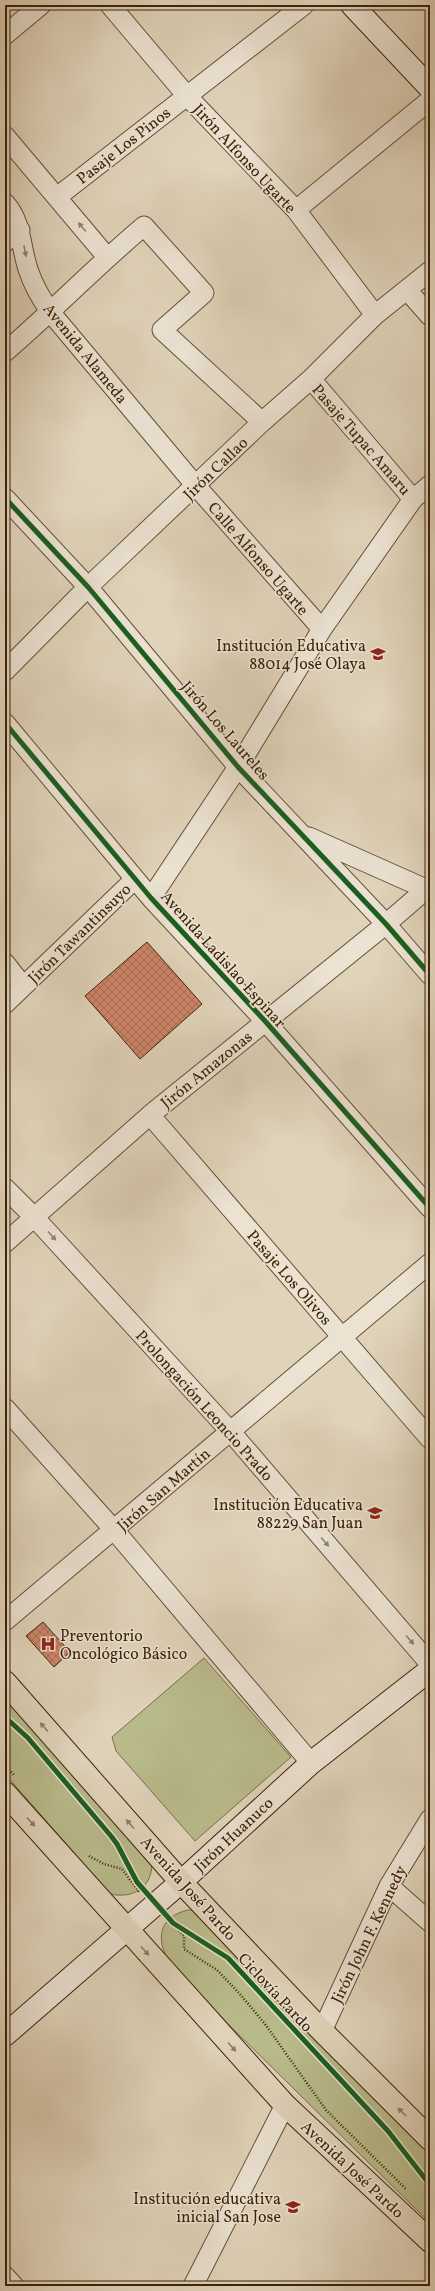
<svg xmlns="http://www.w3.org/2000/svg" width="435" height="2291" font-family="Vollkorn,serif">
<defs>
<pattern id="building-cross-hatch" width="8" height="8" patternUnits="userSpaceOnUse"><rect width="8" height="8" fill="#ce8569"/><path d="M0 0l8 8M0 8l8-8" fill="none" stroke="#a86c55"/></pattern>
</defs>
<rect width="100%" height="100%" fill="#e0d3ba"/>
<filter id="stains"><feTurbulence type="fractalNoise" baseFrequency=".005" numOctaves="4"/><feColorMatrix values="0 0 0 0 .2 0 0 0 0 .09 0 0 0 0 .02 0 0 0 .5 -.17"/></filter>
<radialGradient id="worn" r=".72"><stop offset=".6" stop-color="#630" stop-opacity="0"/><stop offset="1" stop-color="#630" stop-opacity=".3"/></radialGradient>
<!-- green -->
<path fill="#b9ba8b" stroke="#7a6e4a" d="M204,1658L291,1757L195,1841L116,1751L112,1737Z
M5,1690L152,1863C152,1888 133,1899 110,1894L5,1774Z
M188,1910H199L430,2148V2223L226,2022L167,1958C155,1935 162,1916 188,1910Z"/>
<!-- building -->
<path fill="url(#building-cross-hatch)" stroke="#3c2309" d="M147,942L202,1004L140,1059L85,996Z
M43,1622L70,1652L54,1667L26,1636Z"/>
<g fill="none" stroke-linecap="round" stroke-linejoin="round">
<!-- minor casing -->
<g stroke="#654f35" stroke-width="21">
<path id="minor" d="M110,5L187,96L296,210L375,315
M5,35L41,5
M5,136L107,257
M57,197L304,5
M5,203C23,223 20,248 29,272C34,287 42,300 51,313L196,486L322,629
M296,210L430,100
M5,242L20,230
M407,290L430,316
M5,352C53,311 96,266 144,226L204,293L162,330L262,422
M311,379L413,499
M5,498L88,587L238,767L386,924L430,975
M5,671L88,587L262,422L311,379L375,315L430,271
M5,723L151,898L265,1021L430,1208
M309,837L426,889
M151,898L238,767L322,629L413,499L430,485
M5,963L23,986
M5,1004L135,879
M150,1115L430,1439
M5,1188L34,1217L230,1431L430,1664
M5,1243L150,1115L386,924L430,886
M5,1408L115,1531L311,1763
M5,1621L430,1263
M389,1886L430,1922
M322,2031L389,1886L430,1819
M5,2276L14,2286
M193,2286L285,2105"/>
</g>
<!-- secondary casing -->
<g stroke="#3c2309" stroke-width="24">
<path id="secondary" d="M352,5L430,88
M5,2035L181,1882L311,1763L430,1670"/>
</g>
<!-- primary casing -->
<g stroke="#3c2309" stroke-width="24">
<path id="primary" d="M5,1682L181,1882L322,2031L430,2139
M5,1793L285,2105L430,2241"/>
</g>
<!-- path -->
<path stroke="#3c2309" stroke-width="2.5" stroke-dasharray="1 2" stroke-linecap="butt" d="M5,1765L14,1775
M89,1856L104,1864L122,1869L140,1893
M166,1918L184,1936V1949L217,1970L239,1993L265,2024L326,2110L406,2189"/>
<!-- minor -->
<use href="#minor" stroke="#ebe2d2" stroke-width="19"/>
<!-- secondary -->
<use href="#secondary" stroke="#ebe2d2" stroke-width="22"/>
<!-- primary -->
<use href="#primary" stroke="#e0d3ba" stroke-width="22"/>
<!-- cycleway casing -->
<g stroke="#ebe2d2" stroke-width="8">
<path id="cycleway" d="M5,498L88,587L238,767L386,924L430,975
M5,723L151,898L265,1021L430,1208
M5,1717L28,1738L111,1836L117,1844L137,1882L173,1923L228,1958L388,2131L430,2185"/>
</g>
<!-- cycleway -->
<use href="#cycleway" stroke="#1b5e20" stroke-width="5"/>
</g>
<!-- one-way arrows -->
<defs><path id="oneway-solid" d="M-6-.8H1V-3.2L6.5 0L1 3.2V.8H-6Z"/></defs>
<g fill="#94826e">
<use href="#oneway-solid" transform="translate(82 227) rotate(-130)"/>
<use href="#oneway-solid" transform="translate(25 251) rotate(79)"/>
<use href="#oneway-solid" transform="translate(52 1236) rotate(48)"/>
<use href="#oneway-solid" transform="translate(325 1542) rotate(49)"/>
<use href="#oneway-solid" transform="translate(410 1640) rotate(49)"/>
</g>
<g fill="#8e7b62">
<use href="#oneway-solid" transform="translate(44 1727) rotate(-131)"/>
<use href="#oneway-solid" transform="translate(31 1822) rotate(48)"/>
<use href="#oneway-solid" transform="translate(130 1824) rotate(-131)"/>
<use href="#oneway-solid" transform="translate(145 1951) rotate(48)"/>
<use href="#oneway-solid" transform="translate(232 2047) rotate(48)"/>
<use href="#oneway-solid" transform="translate(402 2112) rotate(-135)"/>
</g>
<!-- icons -->
<defs>
<g id="school-bare" transform="scale(1.2)"><path d="M0-5L7-2L0 1L-7-2ZM-4 1L0 2.5L4 1V4Q0 6-4 4Z" fill="#8f2418" stroke="#ebe2d2" stroke-width="2.5" paint-order="stroke"/></g>
<g id="hospital-bare" transform="scale(1.2)"><path d="M-5-5h3v3.5h4V-5h3V5h-3V1.5h-4V5h-3Z" fill="#8f2418" stroke="#ebe2d2" stroke-width="2.5" paint-order="stroke"/></g>
</defs>
<g fill-rule="evenodd">
<use href="#school-bare" x="378" y="654"/>
<use href="#school-bare" x="375" y="1513"/>
<use href="#hospital-bare" x="48" y="1644"/>
<use href="#school-bare" x="293" y="2207"/>
</g>
<g text-anchor="middle" stroke-width="3" stroke-linejoin="round" paint-order="stroke">
<!-- street labels -->
<g font-size="16" fill="#3c2309" stroke="#ebe2d2">
<text transform="translate(123 145) rotate(-38)" y="6">Pasaje Los Pinos</text>
<text transform="translate(245 158) rotate(47)" y="6">Jirón Alfonso Ugarte</text>
<text transform="translate(86 353) rotate(51)" y="6">Avenida Alameda</text>
<text transform="translate(362 439) rotate(49)" y="6">Pasaje Tupac Amaru</text>
<text transform="translate(215 468) rotate(-44)" y="6">Jirón Callao</text>
<text transform="translate(259 558) rotate(49)" y="6">Calle Alfonso Ugarte</text>
<text transform="translate(226 730) rotate(49)" y="6">Jirón Los Laureles</text>
<text transform="translate(79 933) rotate(-44)" y="6">Jirón Tawantinsuyo</text>
<text transform="translate(224 959) rotate(48)" y="6">Avenida Ladislao Espinar</text>
<text transform="translate(206 1069) rotate(-39)" y="6">Jirón Amazonas</text>
<text transform="translate(290 1277) rotate(49)" y="6">Pasaje Los Olivos</text>
<text transform="translate(205 1405) rotate(48)" y="6">Prolongación Leoncio Prado</text>
<text transform="translate(163 1489) rotate(-41)" y="6">Jirón San Martín</text>
<text transform="translate(233 1834) rotate(-43)" y="6">Jirón Huanuco</text>
<text transform="translate(189 1888) rotate(48)" y="6">Avenida José Pardo</text>
<text transform="translate(368 1934) rotate(-64)" y="6">Jirón John F. Kennedy</text>
<text transform="translate(276 1992) rotate(47)" y="6">Ciclovía Pardo</text>
<text transform="translate(353 2169) rotate(43)" y="6">Avenida José Pardo</text>
</g>
<!-- poi labels -->
<g font-size="16" fill="#3c2309" stroke="#ebe2d2" text-anchor="end">
<text x="366" y="651">Institución Educativa<tspan x="366" dy="18">88014 José Olaya</tspan></text>
<text x="363" y="1510">Institución Educativa<tspan x="363" dy="18">88229 San Juan</tspan></text>
<text x="60" y="1641" text-anchor="start">Preventorio<tspan x="60" dy="18">Oncológico Básico</tspan></text>
<text x="281" y="2204">Institución educativa<tspan x="281" dy="18">inicial San Jose</tspan></text>
</g>
</g>
<!-- margin -->
<rect width="435" height="2291" fill="none" stroke="#e0d3ba" stroke-width="20"/>
<rect x="6" y="6" width="423" height="2279" fill="none" stroke="#3c2309" stroke-width="2"/>
<rect x="10" y="10" width="415" height="2271" fill="none" stroke="#3c2309"/>
<rect width="100%" height="100%" filter="url(#stains)"/>
<rect width="100%" height="100%" fill="url(#worn)"/>
</svg>
